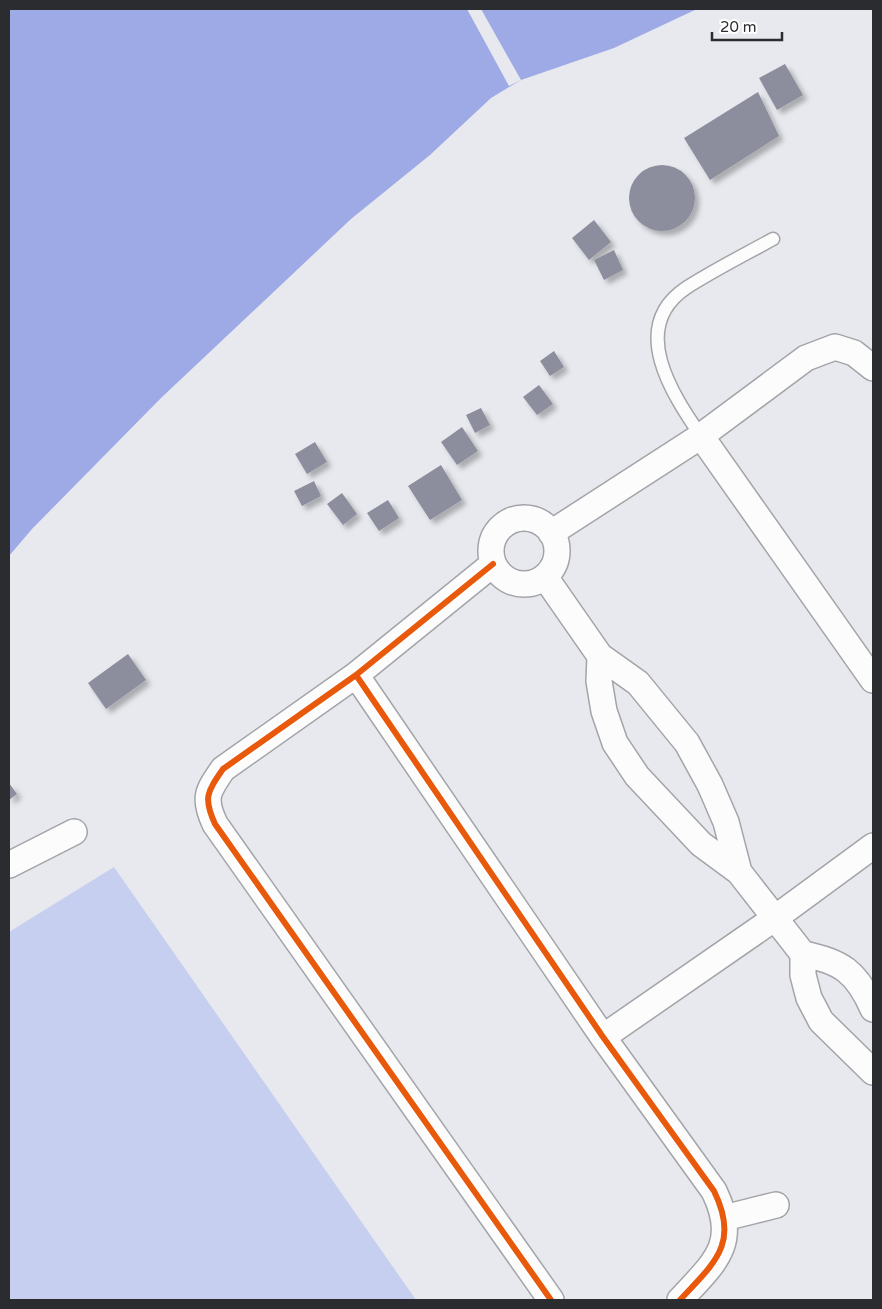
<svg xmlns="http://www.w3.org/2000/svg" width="882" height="1309" font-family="'Varela Round',sans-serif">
<defs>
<filter id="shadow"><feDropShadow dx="4.5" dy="4.5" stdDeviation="2.5" flood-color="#0004"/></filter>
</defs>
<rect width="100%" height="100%" fill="#e8e9ee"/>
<!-- green -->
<path fill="#c7cff0" d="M114,867L416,1300H9V932Z"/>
<!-- water -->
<path fill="#9eaae6" d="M9,9H697L614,48L521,80L491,98L430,155L351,219L161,398L32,529L9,556Z"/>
<!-- pier -->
<path fill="#e8e9ee" d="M467,9H481L521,80L509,86Z"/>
<!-- building -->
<path fill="#8c8e9e" filter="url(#shadow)" d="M785,64L803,95L777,110L759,78Z
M758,92L779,136L710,180L684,138Z
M629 198a33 33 0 1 1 66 0a33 33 0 1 1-66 0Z
M594,220L611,242L589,260L572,238Z
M614,250L623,270L604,280L594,260Z
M554,351L564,367L550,376L540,361Z
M539,385L553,404L537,415L523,397Z
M481,408L490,425L475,433L466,415Z
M462,427L478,451L457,465L441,442Z
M315,442L327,462L307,474L295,454Z
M441,465L462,500L430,520L408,486Z
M314,481L321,496L302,506L294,491Z
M342,493L357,514L343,525L327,504Z
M388,500L399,518L379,531L367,513Z
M128,654L146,680L106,709L88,683Z
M9,783L17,794L9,800Z"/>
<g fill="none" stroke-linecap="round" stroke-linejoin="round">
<!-- service casing -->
<g stroke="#a3a4a8" stroke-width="15">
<path id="service" d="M701,436C672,394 628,327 686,288C714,270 744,255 773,239"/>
</g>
<!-- minor casing -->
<g stroke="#a3a4a8" stroke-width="28">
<path id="minor" d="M701,436L873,680
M491 551a33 33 0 1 1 66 0a33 33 0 1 1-66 0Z
M551,533L701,436L806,358L835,347L854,353L873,368
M493,564L356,675L223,769C207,792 203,798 215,824L551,1300
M545,577L600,656L638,683L687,743L710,785L726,822L739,872
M600,656L599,681L604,711L615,743L637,776L701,844L739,872L803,954V975L809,998L821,1021L873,1072
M356,675L603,1037L714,1191C740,1244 714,1263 680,1300
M9,865L74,832
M803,954C841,961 857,972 873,1009
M603,1037L775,918L873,846
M724,1218L776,1205"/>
</g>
<!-- service -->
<use href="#service" stroke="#fcfcfc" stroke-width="12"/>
<!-- minor -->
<use href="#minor" stroke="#fcfcfc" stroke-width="25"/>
<!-- cycleway casing -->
<g stroke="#fff" stroke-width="9">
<path id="cycleway" d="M493,564L356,675L223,769C207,792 203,798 215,824L551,1300
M356,675L603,1037L714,1191C740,1244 714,1263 680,1300"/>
</g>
<!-- cycleway -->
<use href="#cycleway" stroke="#e8590c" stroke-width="6"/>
</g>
<!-- border -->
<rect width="882" height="1309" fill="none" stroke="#2b2c2f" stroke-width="20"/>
<!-- scale -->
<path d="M712 32v8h70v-8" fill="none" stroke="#2b2c2f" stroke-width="2.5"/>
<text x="720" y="32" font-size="15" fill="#2b2c2f" stroke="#ffffff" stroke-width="4" paint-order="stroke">20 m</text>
</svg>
